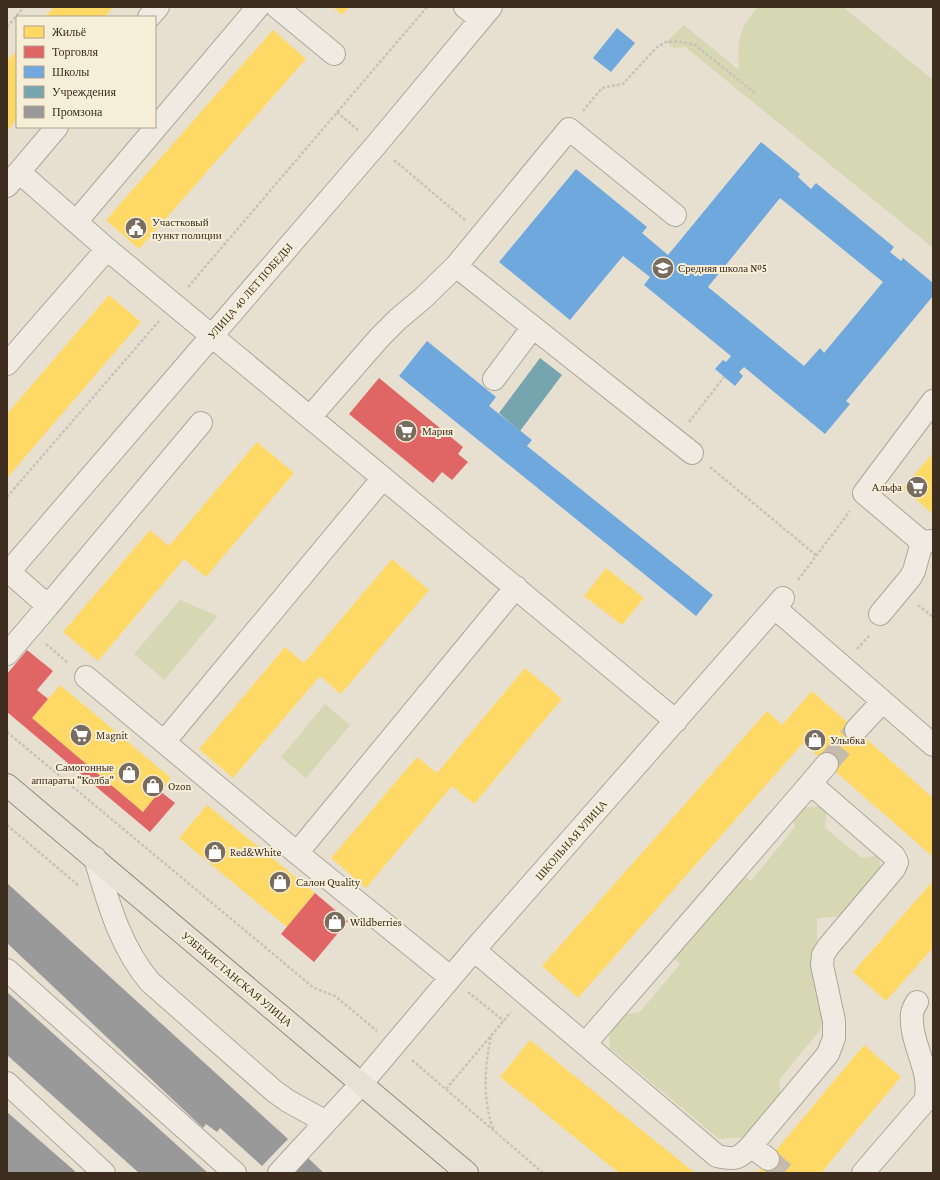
<svg xmlns="http://www.w3.org/2000/svg" width="940" height="1180" font-family="'Crimson Pro',serif">
<rect width="100%" height="100%" fill="#e7e0d1"/>
<!-- green -->
<path fill="#d6d7b3" d="M758,7H843L933,80V248L685,47L674,48L666,42L684,25L739,70C737,43 739,27 758,7Z
M180,600L218,616L164,680L134,654Z
M325,704L350,725L306,778L281,757Z
M821,806L827,812L825,828L862,858L879,855L881,873L844,916L817,918V948L823,1007L821,1029L779,1080L781,1097L748,1137L719,1139L610,1048L609,1025L617,1016L640,1012L680,964L671,955L742,874L751,881L795,827L792,817L799,808Z"/>
<!-- homes -->
<path fill="#ffd966" d="M54,7H113L105,17H45Z
M333,7H349L342,15Z
M273,30L306,59L139,249L106,220Z
M17,50V119L7,131V61Z
M109,295L141,322L7,478V414Z
M257,442L294,473L206,577L184,559L98,661L63,632L150,530L169,546Z
M933,453V514L903,488Z
M392,559L429,590L341,694L320,676L233,778L199,749L285,647L304,663Z
M606,568L644,598L622,625L584,596Z
M525,668L562,699L474,804L452,786L366,888L331,858L417,757L437,773Z
M60,685L171,778L143,812L32,718Z
M812,691L933,798V857L803,743L578,998L542,966L767,711L782,725Z
M207,805L315,893L287,927L179,838Z
M933,881V948L886,1001L853,972Z
M530,1040L695,1173H619L500,1077Z
M864,1045L901,1077L821,1173H757Z"/>
<!-- shops -->
<path fill="#e06666" d="M379,378L463,447L458,454L468,462L452,480L442,472L433,483L349,414Z
M27,650L53,671L37,690L48,699L32,718L143,812L160,791L175,803L150,832L7,712V674Z
M315,893L348,921L314,962L281,934Z"/>
<!-- schools -->
<path fill="#6fa8dc" fill-rule="evenodd" d="M617,28L635,43L611,72L593,58Z
M761,142L800,174L798,177L811,189L816,183L894,247L890,252L901,261L903,258L933,283V296L846,401L850,404L825,434L744,367L739,372L743,376L735,386L715,369L723,360L726,362L731,356L644,285L650,277L623,256L570,320L499,262L576,169L647,227L642,233L668,255ZM780,198L883,282L824,353L820,348L804,366L708,287Z
M427,341L496,397L489,406L532,440L527,446L713,595L696,616L399,376Z"/>
<!-- public -->
<path fill="#76a5af" d="M540,358L562,375L520,431L499,413Z"/>
<!-- industry -->
<path fill="#999" d="M7,883L288,1139L262,1166L220,1128L217,1132L206,1124L203,1128L7,943Z
M7,992L208,1173H139L7,1055Z
M7,1112L77,1173H7Z
M308,1158L324,1173H294Z"/>
<g fill="none" stroke-linecap="round" stroke-linejoin="round">
<!-- minor-tunnel -->
<path stroke="#c5bcae" stroke-width="22" stroke-dasharray="22 11" stroke-linecap="butt" d="M827,764L856,730
M768,1159L784,1173"/>
<!-- minor casing -->
<g stroke="#ada599" stroke-width="24">
<path id="minor" d="M277,7L334,54
M465,7L480,19
M149,17L158,7
M19,172L107,249L676,721
M7,186L57,127
M76,222L258,7
M456,266L692,453
M7,364L107,249
M494,379L533,327
M933,401L864,493L922,542L933,541
M310,417L380,337L398,319L422,299L456,266L569,129L675,215
M7,570L48,606L201,423
M7,574L376,145L491,7
M775,608L933,745
M880,614L910,578L914,571L922,542
M7,654L48,606
M86,677L297,853L450,977
M856,730L882,702
M164,742L383,478
M804,791L827,764
M297,853L516,587
M95,858C108,902 120,947 150,982L274,1091L288,1101L326,1122
M474,950L717,1156C735,1160 739,1159 751,1146L828,1054L834,1038V1021L822,965L823,955L828,947L894,869L897,862L894,856L819,791L811,788L804,791L585,1044
M7,970L235,1173
M7,1083L104,1173
M751,1146L768,1159
M279,1173L362,1083L474,950L783,598
M863,1173L925,1101C933,1071 909,1043 912,1013C913,1009 915,1005 917,1002"/>
</g>
<!-- major casing -->
<g stroke="#928b80" stroke-width="24">
<path id="major" d="M7,785L467,1173"/>
</g>
<!-- path -->
<path stroke="#c8c2b9" stroke-width="2.5" stroke-dasharray="3 2" stroke-linecap="butt" d="M7,27L24,7
M583,111L602,88L623,84L656,48L666,42L677,41L695,45L755,93
M337,112L358,130
M394,160L465,220
M188,287L427,7
M689,422L724,377
M710,467L817,556
M7,497L159,321
M798,580L850,511
M918,605L933,617
M46,644L68,663
M857,649L870,635
M7,732L314,988L335,996L377,1031
M7,825L79,886
M468,992L504,1021
M491,1037C484,1068 483,1099 493,1129
M412,1060L543,1173
M446,1089L511,1012"/>
<!-- minor -->
<use href="#minor" stroke="#efebe3" stroke-width="22"/>
<!-- major -->
<use href="#major" stroke="#e6e1d4" stroke-width="22"/>
</g>
<!-- icons -->
<defs>
<g id="civic-disc" transform="scale(1.15)"><circle r="9.5" fill="#786c5e" stroke="#f7eed8"/><path d="M-.6-6.5H3V-4.5H.6V-3L4-1V1h2V6H-6V1h2V-1L-.6-3ZM-1.2 2.5V6h2.4V2.5Z" fill="#fff"/></g>
<g id="school-disc" transform="scale(1.15)"><circle r="9.5" fill="#786c5e" stroke="#f7eed8"/><path d="M0-5L7-2L0 1L-7-2ZM-4 1L0 2.5L4 1V4Q0 6-4 4Z" fill="#fff"/></g>
<g id="supermarket-disc" transform="scale(1.15)"><circle r="9.5" fill="#786c5e" stroke="#f7eed8"/><path d="M-6-5.5h2.5l.6 2H6L4.5 2H-2.5L-4.4-4H-6ZM-1.5 3.2a1.3 1.3 0 1 0 .1 0ZM3 3.2a1.3 1.3 0 1 0 .1 0Z" fill="#fff"/></g>
<g id="shop-disc" transform="scale(1.15)"><circle r="9.5" fill="#786c5e" stroke="#f7eed8"/><path d="M-5-2.5h2.3a2.7 3.5 0 0 1 5.4 0H5L5.5 6h-11ZM-1.5-2.5h3a1.5 2.3 0 0 0-3 0Z" fill="#fff"/></g>
</defs>
<g fill-rule="evenodd">
<use href="#civic-disc" x="136" y="228"/>
<use href="#school-disc" x="663" y="268"/>
<use href="#supermarket-disc" x="406" y="431"/>
<use href="#supermarket-disc" x="917" y="487"/>
<use href="#supermarket-disc" x="81" y="735"/>
<use href="#shop-disc" x="815" y="740"/>
<use href="#shop-disc" x="129" y="773"/>
<use href="#shop-disc" x="153" y="786"/>
<use href="#shop-disc" x="215" y="852"/>
<use href="#shop-disc" x="280" y="882"/>
<use href="#shop-disc" x="335" y="922"/>
</g>
<g text-anchor="middle" stroke-width="4" stroke-linejoin="round" paint-order="stroke">
<!-- poi labels -->
<g font-size="11" fill="#3d2e20" stroke="#f7eed8" text-anchor="start">
<text x="152" y="226">Участковый<tspan x="152" dy="13">пункт полиции</tspan></text>
<text x="678" y="272">Средняя школа №5</text>
<text x="422" y="435">Мария</text>
<text x="902" y="491" text-anchor="end">Альфа</text>
<text x="96" y="739">Magnit</text>
<text x="830" y="744">Улыбка</text>
<text x="114" y="771" text-anchor="end">Самогонные<tspan x="114" dy="13">аппараты "Колба"</tspan></text>
<text x="168" y="790">Ozon</text>
<text x="230" y="856">Red&amp;White</text>
<text x="296" y="886">Салон Quality</text>
<text x="350" y="926">Wildberries</text>
</g>
<!-- street labels -->
<g font-size="11" fill="#3d2e20" stroke="#f7eed8">
<text transform="translate(250 291) rotate(-49)" y="4">УЛИЦА 40 ЛЕТ ПОБЕДЫ</text>
<text transform="translate(571 840) rotate(-49)" y="4">ШКОЛЬНАЯ УЛИЦА</text>
<text transform="translate(237 979) rotate(40)" y="4">УЗБЕКИСТАНСКАЯ УЛИЦА</text>
</g>
</g>
<!-- border -->
<rect width="940" height="1180" fill="none" stroke="#3d2e20" stroke-width="16"/>
<!-- legend -->
<rect x="16" y="16" width="140" height="112" fill="#f7eed8" stroke="#ada18e"/>
<rect x="24" y="26" width="20" height="12" fill="#ffd966" stroke="#ada18e"/>
<text x="52" y="36" font-size="12" fill="#3d2e20">Жильё</text>
<rect x="24" y="46" width="20" height="12" fill="#e06666" stroke="#ada18e"/>
<text x="52" y="56" font-size="12" fill="#3d2e20">Торговля</text>
<rect x="24" y="66" width="20" height="12" fill="#6fa8dc" stroke="#ada18e"/>
<text x="52" y="76" font-size="12" fill="#3d2e20">Школы</text>
<rect x="24" y="86" width="20" height="12" fill="#76a5af" stroke="#ada18e"/>
<text x="52" y="96" font-size="12" fill="#3d2e20">Учреждения</text>
<rect x="24" y="106" width="20" height="12" fill="#999999" stroke="#ada18e"/>
<text x="52" y="116" font-size="12" fill="#3d2e20">Промзона</text>
</svg>
